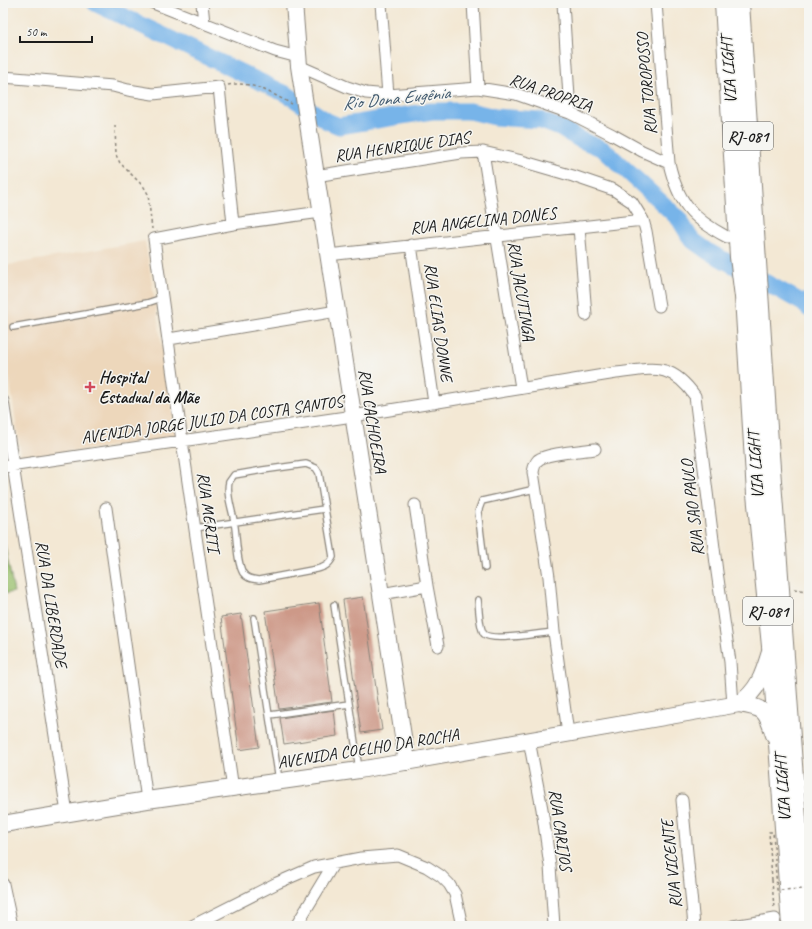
<svg xmlns="http://www.w3.org/2000/svg" width="812" height="929" font-family="Caveat,sans-serif">
<rect width="100%" height="100%" fill="#f6f6f2"/>
<filter id="ink" filterUnits="userSpaceOnUse"><feTurbulence type="fractalNoise" baseFrequency=".025" numOctaves="2"/><feDisplacementMap in="SourceGraphic" scale="8" xChannelSelector="R" yChannelSelector="G"/><feConvolveMatrix kernelMatrix="1 2 1 2 8 2 1 2 1" color-interpolation-filters="sRGB"/></filter>
<filter id="wash" filterUnits="userSpaceOnUse"><feTurbulence type="fractalNoise" baseFrequency=".012" numOctaves="4" result="noise"/><feDisplacementMap in="SourceGraphic" scale="16" xChannelSelector="R" yChannelSelector="G"/><feGaussianBlur stdDeviation="0.9" result="paint"/><feColorMatrix in="noise" values="0 0 0 0 0 0 0 0 0 0 0 0 0 0 0 0 0 1.4 0 .05"/><feComposite in="paint" operator="in"/></filter>
<g filter="url(#wash)">
<rect width="100%" height="100%" fill="#f3e8d4"/>
<!-- built -->
<path fill="#edd7bb" d="M145,241L177,439L21,457L3,335V266Z"/>
<!-- green -->
<path fill="#99c06c" stroke="#5a6e44" d="M3,536L14,592L3,594Z"/>
<g fill="none" stroke-linecap="round" stroke-linejoin="round">
<!-- river -->
<path stroke="#77b4e9" stroke-width="17" d="M95,3L288,95L327,121L339,126L432,111H470L495,117L539,120L560,128L581,140L603,149L662,203L679,219L691,239L709,252L783,292L803,303L809,309"/>
</g>
<g id="blocks">
<!-- building -->
<path fill="#cd9988" d="M363,597L382,730L361,733L343,600Z
M319,603L332,702L279,709L265,611Z
M241,614L259,747L239,750L221,617Z
M334,710L337,736L284,744L280,718Z"/>
</g>
</g>
<g filter="url(#ink)">
<use href="#blocks" fill-opacity="0" stroke="#888278" stroke-width="1"/>
<g fill="none" stroke-linecap="round" stroke-linejoin="round">
<!-- lane casing -->
<g stroke="#888278" stroke-width="8">
<path id="lane" d="M13,327L147,303L162,298
M306,464L316,468L319,473L333,557C329,565 325,567 317,569L259,580C253,579 247,579 243,573C236,561 237,535 234,521C232,509 226,494 229,482L234,475L263,470Z
M195,528L324,509
M485,568L478,512L482,501L535,489
M478,600C479,608 479,628 484,634C492,642 541,633 554,632
M334,605L359,769
M254,618L279,780
M270,715L349,704"/>
</g>
<!-- street casing -->
<g stroke="#888278" stroke-width="13">
<path id="street" d="M153,3L275,51L298,57
M202,3L204,23
M381,3L388,95
M473,3L478,88
M563,3L570,113
M656,3L669,163C678,202 691,218 727,237
M299,66L347,87L366,93L388,95L478,88L516,94L570,113L613,135L642,151L669,163
M3,77L113,86L128,90L153,94L219,87L233,224
M483,152L521,388
M315,176L461,153L483,152L518,160L573,176L614,190L632,202L643,220L646,231L659,306
M579,227L586,315
M411,245L434,403
M328,255L643,220
M169,339L337,311
M3,401L67,813
M3,467L353,416L616,373C653,369 670,361 695,396L717,572L730,662L733,705
M106,508L147,800
M427,586L438,646
M381,594L427,586L415,505
M568,733L554,632L549,577L533,472C534,467 535,463 538,460C547,453 583,451 595,449
M529,740L542,809L550,866L554,926
M233,789L182,441L154,239L233,224L321,212
M682,800L694,926
M3,884L12,926
M192,926L277,883L314,867L361,858L398,855L427,867L441,876L449,884L455,894L462,926
M296,926L334,863
M733,926L775,919"/>
</g>
<!-- secondary casing -->
<g stroke="#888278" stroke-width="18">
<path id="secondary" d="M294,3L299,66L407,762
M739,704C759,689 763,675 770,652
M3,824L147,800L359,770L739,704C765,708 766,710 774,735"/>
</g>
<!-- primary casing -->
<g stroke="#888278" stroke-width="20">
<path id="primary" d="M724,3L739,257L744,297L756,494L771,646L791,926
M740,3L767,414L805,926"/>
</g>
<!-- path -->
<path stroke="#888278" stroke-width="1.5" stroke-dasharray="3 3" stroke-linecap="butt" d="M228,85C252,80 272,94 292,104
M115,125L116,155L120,163L144,187L148,194L152,229
M794,589L805,591L809,594
M772,880L774,909"/>
<!-- lane -->
<use href="#lane" stroke="#fff" stroke-width="5.5"/>
<!-- street -->
<use href="#street" stroke="#fff" stroke-width="11"/>
<!-- secondary -->
<use href="#secondary" stroke="#fff" stroke-width="16"/>
<!-- primary -->
<use href="#primary" stroke="#fff" stroke-width="18"/>
<!-- path-bridge -->
<path stroke="#888278" stroke-width="1.5" stroke-dasharray="3 3" stroke-linecap="butt" d="M772,880L769,832H773L777,890L809,889"/>
</g>
</g>
<!-- markers -->
<path fill="#d1495b" stroke="#f6f6f2" stroke-width="1.5" d="M88 381h4v4h4v4h-4v4h-4v-4h-4v-4h4z"/>
<g text-anchor="middle" stroke-width="3" stroke-linejoin="round" paint-order="stroke">
<!-- shield labels -->
<g fill="#f6f6f2" stroke="#5d5d5c" stroke-width="1">
<rect x="723" y="122" width="50" height="28" rx="3"/>
<rect x="743" y="597" width="50" height="28" rx="3"/>
</g>
<g font-size="16" font-weight="bold" fill="#1c1c1c">
<text x="748" y="142">RJ-081</text>
<text x="768" y="617">RJ-081</text>
</g>
<!-- street labels -->
<g font-size="17" fill="#1c1c1c" stroke="#f6f6f2">
<text transform="translate(728 70) rotate(-94)" y="6">VIA LIGHT</text>
<text transform="translate(646 84) rotate(-95)" y="6">RUA TOROPOSSO</text>
<text transform="translate(551 92) rotate(19)" y="6">RUA PROPRIA</text>
<text transform="translate(402 146) rotate(-8)" y="6">RUA HENRIQUE DIAS</text>
<text transform="translate(483 220) rotate(-6)" y="6">RUA ANGELINA DONES</text>
<text transform="translate(522 291) rotate(81)" y="6">RUA JACUTINGA</text>
<text transform="translate(439 322) rotate(82)" y="6">RUA ELIAS DONNE</text>
<text transform="translate(212 419) rotate(-8)" y="6">AVENIDA JORGE JULIO DA COSTA SANTOS</text>
<text transform="translate(373 421) rotate(81)" y="6">RUA CACHOEIRA</text>
<text transform="translate(755 465) rotate(-94)" y="6">VIA LIGHT</text>
<text transform="translate(692 508) rotate(-97)" y="6">RUA SAO PAULO</text>
<text transform="translate(209 512) rotate(82)" y="6">RUA MERITI</text>
<text transform="translate(52 604) rotate(81)" y="6">RUA DA LIBERDADE</text>
<text transform="translate(368 748) rotate(-9)" y="6">AVENIDA COELHO DA ROCHA</text>
<text transform="translate(782 788) rotate(-94)" y="6">VIA LIGHT</text>
<text transform="translate(561 830) rotate(82)" y="6">RUA CARIJOS</text>
<text transform="translate(671 864) rotate(-96)" y="6">RUA VICENTE</text>
</g>
<!-- poi labels -->
<g font-size="17" font-weight="bold" fill="#1c1c1c" stroke="#f6f6f2" text-anchor="start">
<text x="99" y="383">Hospital<tspan x="99" dy="20">Estadual da Mãe</tspan></text>
</g>
<!-- water labels -->
<g font-size="18" font-style="italic" fill="#40596e" stroke="#f6f6f2">
<text transform="translate(396 98) rotate(-6)" y="6">Rio Dona Eugênia</text>
</g>
</g>
<!-- margin -->
<rect width="812" height="929" fill="none" stroke="#f6f6f2" stroke-width="16"/>
<!-- scale -->
<path d="M20 36v6h72v-6" fill="none" stroke="#1c1c1c" stroke-width="2"/>
<text x="26" y="36" font-size="12" fill="#1c1c1c" stroke="#f6f6f2" stroke-width="3" paint-order="stroke">50 m</text>
</svg>
